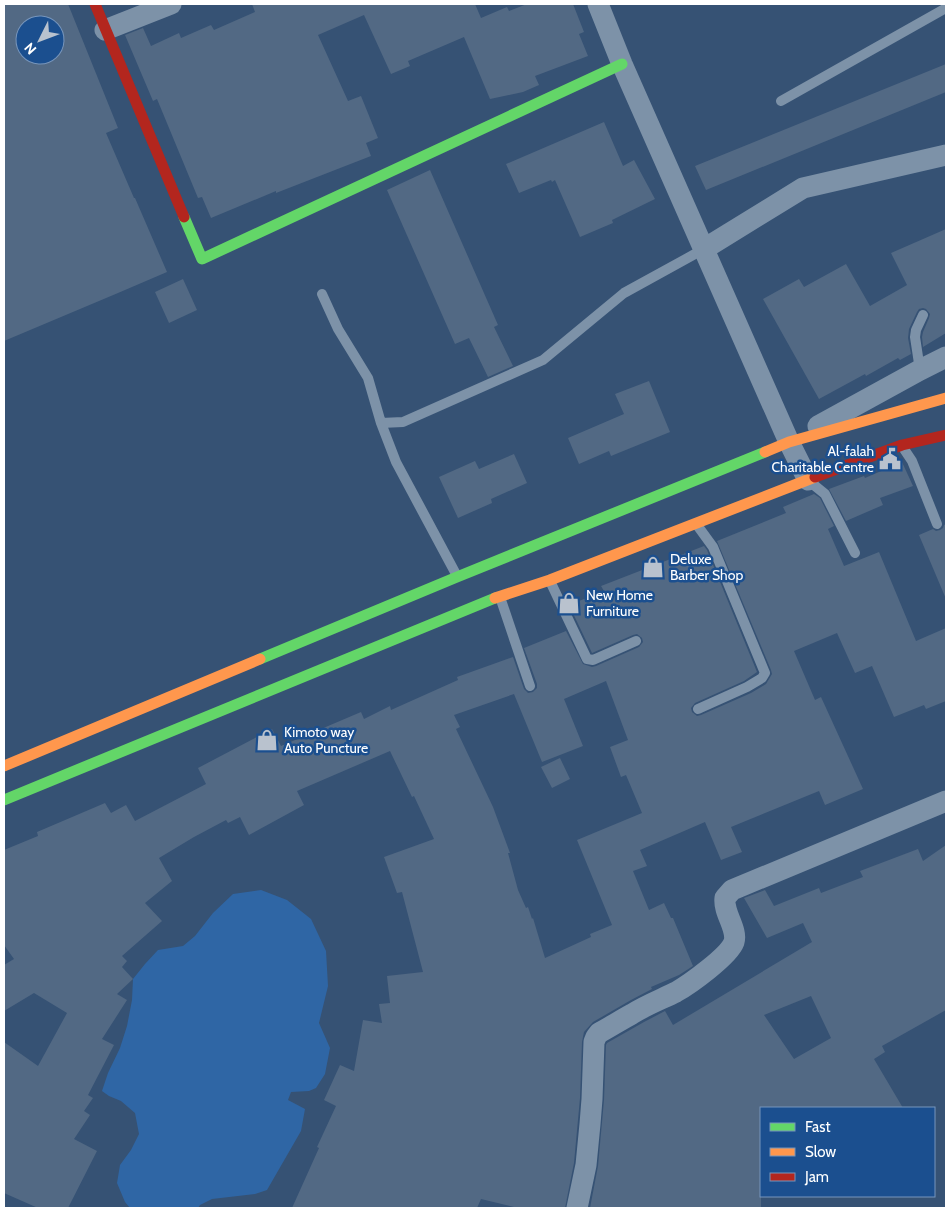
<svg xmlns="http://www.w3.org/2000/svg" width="950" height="1212" font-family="Cabin,sans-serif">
<rect width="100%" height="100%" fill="#365274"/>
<!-- green -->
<path fill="#2f66a5" d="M261,890L287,900L311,919L326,951L328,986L319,1023L330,1048L325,1074L316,1088L309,1091L291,1092L288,1100L305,1109L301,1131L267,1190L255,1194L212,1199L200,1205L198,1208H130L125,1202L117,1183L120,1165L131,1150L139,1134L135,1113L121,1101L109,1096L102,1091L108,1073L120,1048L127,1026L132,1000L133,979L145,964L158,950L183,946L195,936L213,913L233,894Z"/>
<!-- building -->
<path fill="#526984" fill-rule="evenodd" d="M4,4H68L118,128L106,133L134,198H135L167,272L118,293L4,341ZM25,25H55V55H25Z
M252,4H475L481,18L507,7L509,11L527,4H573L584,32L579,34L588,56L535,76L539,85L523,92L490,99L464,37L408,61L410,66L391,74L364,15L318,35L348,101L361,96L378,138L366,143L371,156L276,193V191L211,218L202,197L198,198L157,99L153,101L125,35L143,28L151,46L179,33L181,38L211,25L214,30L255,12Z
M946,64V92L706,190L695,166Z
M604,122L623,166L634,160L655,199L612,220L613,223L580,237L555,180L552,182L551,180L519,193L506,164Z
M430,170L498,325L494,327L513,366L488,377L469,338L455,344L387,190Z
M946,229V333L923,347L922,337L923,332L929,318L930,314L926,309L923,308L919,309L917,312L909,329L908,338L911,354L900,360L898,358L866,376L865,374L819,399L763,299L799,279L804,287L846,264L870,306L907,285L891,253Z
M183,279L197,310L169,323L155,292Z
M649,381L670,432L611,456L609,451L579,464L568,438L624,414L615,394Z
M514,454L527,483L491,499L492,503L458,518L439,477L475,461L479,469Z
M902,462L913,486L880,498L883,505L846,521L829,489L864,476L865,478Z
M814,494L820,498L834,526L828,529L844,566L879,552L916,641L946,628V701L926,709L924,705L894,717L872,666L855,673L837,633L794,651L815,700L821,697L863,789L825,805L819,791L731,827L742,852L721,860L705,822L640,850L647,866L633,871L649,910L664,903L671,918H673L693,966L679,975L651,987L652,989L631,1000L593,1022L584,1032L582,1042L580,1098L574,1163L565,1208H518L481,1199L477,1208H292L319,1148L317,1147L336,1106L324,1100L340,1065L354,1071L363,1020L382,1023L379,1004L390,1003L387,976L423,972L402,892L397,893L384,857L434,839L414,796L412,797L390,751L297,791L304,805L249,835L240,817L228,823L226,820L194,837L159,858L172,881L145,903L162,921L122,956L127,961L122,967L133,979L117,994L127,1000L102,1039L114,1045L88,1095L93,1098L84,1111L90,1115L74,1139L97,1151L68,1208H38L4,1193V1042L38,1066L67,1013L34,993L4,1011V965L14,959L4,945V850L38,836L37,832L105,803L111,813L126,805L135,821L206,784L198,768L272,729L281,746L361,712L364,719L390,706L391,710L458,680L457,677L513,657L524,689L528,693L533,692L537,688V684L524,648L566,631L583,664L592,667L596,666L639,647L643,642L642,638L637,634L633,635L592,653L569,605L604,591L601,586L704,546L707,550L757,672L744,681L695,703L691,708L692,712L697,716L701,715L751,693L766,684L772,674L771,670L717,541L786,513L783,507ZM606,681L628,740L610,747L621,777L626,775L642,813L577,840L612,925L590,934L591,937L545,958L533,918L532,919L528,907L526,908L518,890L508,853H510L493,807L456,729L460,727L454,715L514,694L542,762L583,746L564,699Z
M946,524V599L919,535L933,529L936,531L940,530L943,528L944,525Z
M560,758L570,779L552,788L541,767Z
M946,845V1010L882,1046L885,1052L874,1059L903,1108H761V1208H590L598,1166L604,1100L606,1045L607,1043L644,1022L665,1011L673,1025L812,942L803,923L767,938L744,898L765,890L774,906L819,888L821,893L863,877L860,871L918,849L923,861ZM811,996L831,1038L794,1059L764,1015Z"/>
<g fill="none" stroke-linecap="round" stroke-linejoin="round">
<!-- lane -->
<path stroke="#7d92a8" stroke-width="10" d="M781,101L946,8
M322,294L338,329L368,378L381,423L403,422L543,360L624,293L704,249
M920,370L915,337L916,330L923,315
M381,423L396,462L457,576
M902,446L912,461L937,524
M809,481L825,494L855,553
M697,525L713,547L765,673L762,678L747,687L698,709
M550,581L587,659L593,660L636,641
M500,597L530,686"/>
<!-- street -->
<path stroke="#7d92a8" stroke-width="21" d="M598,4L622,64L789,442L808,480
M105,30L171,4
M704,249L803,188L946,155
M818,426L920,370L946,357
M577,1208L586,1165L590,1124L592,1099L594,1042L596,1037L599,1033C610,1027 621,1020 632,1014C646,1005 662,999 676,992C690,984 729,956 734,942C738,929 723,913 725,898L732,890L946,801"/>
<!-- fast -->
<path stroke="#63d668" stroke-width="11" d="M184,217L202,259L622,64
M260,659L457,577L765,452
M4,800L495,598"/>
<!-- slow -->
<path stroke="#ff974d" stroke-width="11" d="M765,452L789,442L946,398
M495,598L550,580L815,477
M4,766L260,659"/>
<!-- jam -->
<path stroke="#b3261e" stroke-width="11" d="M95,4L184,217
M815,477L902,445L946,435"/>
</g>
<!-- icons -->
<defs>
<g id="civic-bare" transform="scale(1.725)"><path d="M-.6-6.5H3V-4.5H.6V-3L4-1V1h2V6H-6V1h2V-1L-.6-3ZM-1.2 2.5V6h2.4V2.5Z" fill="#b9c2ce" stroke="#1b4f8f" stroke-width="2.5" paint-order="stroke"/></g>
<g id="shop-bare" transform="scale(1.725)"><path d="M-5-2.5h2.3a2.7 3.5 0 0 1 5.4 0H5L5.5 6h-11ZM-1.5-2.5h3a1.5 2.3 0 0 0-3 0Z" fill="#b9c2ce" stroke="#1b4f8f" stroke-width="2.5" paint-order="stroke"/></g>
</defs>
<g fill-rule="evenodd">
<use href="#civic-bare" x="890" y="459"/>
<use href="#shop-bare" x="653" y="567"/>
<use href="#shop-bare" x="569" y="603"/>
<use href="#shop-bare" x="267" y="740"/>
</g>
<g text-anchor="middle" stroke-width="5" stroke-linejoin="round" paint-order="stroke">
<!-- poi labels -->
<g font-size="14" fill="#fff" stroke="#1b4f8f" text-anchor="start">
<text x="874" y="456" text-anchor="end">Al-falah<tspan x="874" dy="16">Charitable Centre</tspan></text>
<text x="670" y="564">Deluxe<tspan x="670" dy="16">Barber Shop</tspan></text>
<text x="586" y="600">New Home<tspan x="586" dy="16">Furniture</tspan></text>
<text x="284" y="737">Kimoto way<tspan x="284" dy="16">Auto Puncture</tspan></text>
</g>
</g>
<!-- border -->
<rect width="950" height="1212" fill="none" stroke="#ffffff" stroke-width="10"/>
<!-- legend -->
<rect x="760" y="1107" width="175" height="90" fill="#1b4f8f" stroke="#7695bc"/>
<rect x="770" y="1123" width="25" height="8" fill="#63d668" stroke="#7695bc"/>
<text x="805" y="1132" font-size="15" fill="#ffffff">Fast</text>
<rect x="770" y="1148" width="25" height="8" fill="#ff974d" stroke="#7695bc"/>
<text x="805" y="1157" font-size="15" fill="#ffffff">Slow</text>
<rect x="770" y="1173" width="25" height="8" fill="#b3261e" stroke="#7695bc"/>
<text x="805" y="1182" font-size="15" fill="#ffffff">Jam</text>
<!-- north arrow -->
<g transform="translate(40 40) rotate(228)"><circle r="24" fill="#1b4f8f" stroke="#7695bc"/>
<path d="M0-4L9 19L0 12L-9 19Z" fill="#b9c2ce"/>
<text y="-8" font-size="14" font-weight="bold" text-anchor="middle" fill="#ffffff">N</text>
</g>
</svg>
